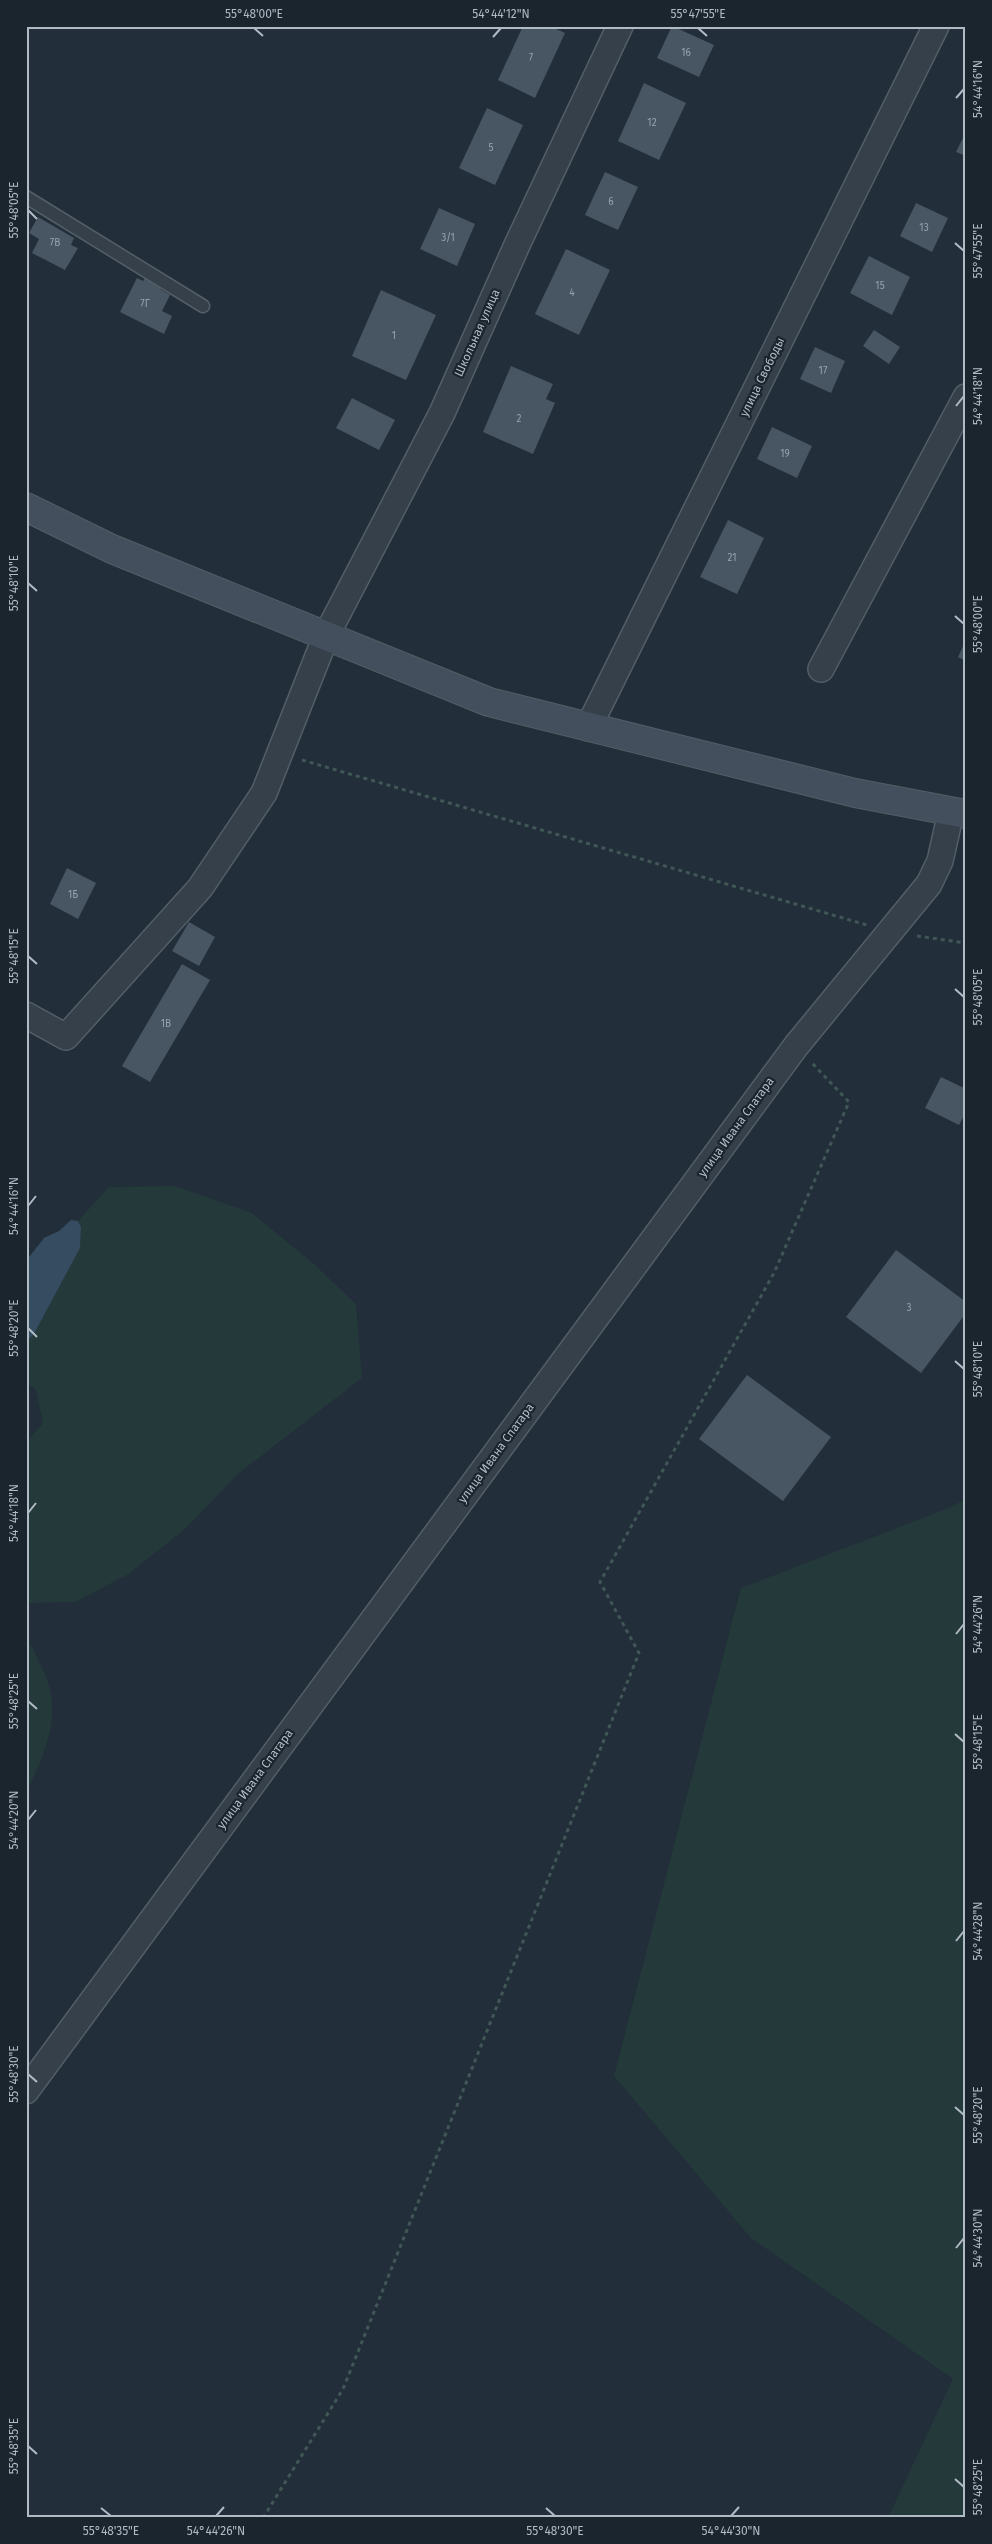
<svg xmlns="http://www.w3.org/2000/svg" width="992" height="2544" font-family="'Fira Sans',sans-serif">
<rect width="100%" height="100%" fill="#222e39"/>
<!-- green -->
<path fill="#243a3a" d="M175,1186L252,1213L314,1264L356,1304L362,1378L239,1473L185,1529L127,1575L75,1602L28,1603L26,1443L43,1423L36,1390L26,1382V1343L35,1332L80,1248L81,1227L78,1221L109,1187Z
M966,1499V2518H888L953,2379L751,2238L614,2076L741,1588L949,1508Z
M26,1640C33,1646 36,1656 40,1664C65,1709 47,1750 26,1793Z"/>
<!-- water -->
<path fill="#354c61" d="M71,1220L78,1221L81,1227L80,1248L35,1332L26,1343V1261L44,1238L59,1231Z"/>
<!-- building -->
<path fill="#485663" d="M523,26H550L565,33L535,98L498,80Z
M672,26L714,45L699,77L657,58Z
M644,83L686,103L659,160L618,141Z
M487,108L523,125L495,185L459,168Z
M966,132V156L956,152Z
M605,172L638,187L618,230L585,215Z
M916,203L948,218L932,252L900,236Z
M439,208L475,224L457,266L420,249Z
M38,217L74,238L71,245L78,248L65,270L32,253L39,239L29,233Z
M566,249L610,270L579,335L535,314Z
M869,256L910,277L892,315L850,293Z
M146,276L163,284L160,289L170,295L162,311L172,316L164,334L120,312L137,278L143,281Z
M381,290L436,315L406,380L352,356Z
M874,330L900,347L889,364L863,346Z
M815,347L845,361L831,393L800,379Z
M511,366L553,384L546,399L555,403L533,454L483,432Z
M352,398L395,420L379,450L336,428Z
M772,427L812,446L797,478L757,459Z
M728,520L764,538L737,594L700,577Z
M966,640V661L958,657Z
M67,868L96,883L78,919L50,904Z
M189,922L215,937L199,966L172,951Z
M182,964L210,980L150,1082L122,1066Z
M941,1077L966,1089V1112L959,1125L925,1108Z
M896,1250L966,1302V1313L921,1373L846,1317Z
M747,1375L831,1437L783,1501L699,1439Z"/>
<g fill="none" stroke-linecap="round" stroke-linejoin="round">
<!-- service casing -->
<g stroke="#535e67" stroke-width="15">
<path id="service" d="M26,197L203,306"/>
</g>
<!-- minor casing -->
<g stroke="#535e67" stroke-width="28">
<path id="minor" d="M821,669L966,397
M588,728L936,26
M26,1015L66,1037L200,888L264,793L326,636L442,413L517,245L620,26
M26,2091L796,1046L929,884L940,861L951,812"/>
</g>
<!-- secondary casing -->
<g stroke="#535e67" stroke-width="30">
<path id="secondary" d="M26,507L112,549L489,702L855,793L966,814"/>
</g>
<!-- path -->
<path stroke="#415757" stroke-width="3" stroke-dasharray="4 4" stroke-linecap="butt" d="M302,760L867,925
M917,936L966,943
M263,2518L343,2389L639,1653L600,1582L774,1273L849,1102L811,1062"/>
<!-- service -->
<use href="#service" stroke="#35404a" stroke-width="12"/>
<!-- minor -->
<use href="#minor" stroke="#35404a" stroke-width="25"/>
<!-- secondary -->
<use href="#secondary" stroke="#434f5d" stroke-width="28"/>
</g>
<!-- ticks -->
<path fill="none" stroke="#b0bbc6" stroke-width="2" d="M254,28L263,36M698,28L707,36M493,37L501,28M956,98L964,89M28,210L37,219M955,243L964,251M956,406L964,396M28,583L37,591M955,616L964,624M28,956L37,964M955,989L964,997M28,1206L36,1196M28,1328L37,1337M955,1361L964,1369M28,1513L36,1503M956,1634L964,1624M28,1701L37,1709M955,1734L964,1742M28,1820L36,1810M956,1941L964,1931M28,2074L37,2082M955,2107L964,2115M956,2248L964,2238M28,2446L37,2454M955,2479L964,2487M101,2508L111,2516M546,2508L555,2516M216,2516L224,2507M731,2516L739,2507"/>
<g text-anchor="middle" stroke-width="4.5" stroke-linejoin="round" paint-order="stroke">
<!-- number labels -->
<g font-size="10" fill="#96a2ad">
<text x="686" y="56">16</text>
<text x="531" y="61">7</text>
<text x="652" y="126">12</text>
<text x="491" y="151">5</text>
<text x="611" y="205">6</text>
<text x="924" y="231">13</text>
<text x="448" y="241">3/1</text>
<text x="55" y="246">7В</text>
<text x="880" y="289">15</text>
<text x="572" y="296">4</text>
<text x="145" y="307">7Г</text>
<text x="394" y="339">1</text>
<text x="823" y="374">17</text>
<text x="519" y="422">2</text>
<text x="785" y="457">19</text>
<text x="732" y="561">21</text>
<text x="73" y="898">1Б</text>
<text x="166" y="1027">1В</text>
<text x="909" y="1311">3</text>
</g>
<!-- street labels -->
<g font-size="12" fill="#b0bbc6" stroke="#1b252e">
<text transform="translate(477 333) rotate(-66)" y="4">Школьная улица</text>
<text transform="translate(762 377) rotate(-64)" y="4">улица Свободы</text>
<text transform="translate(736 1127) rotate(-54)" y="4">улица Ивана Спатара</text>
<text transform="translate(496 1453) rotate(-54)" y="4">улица Ивана Спатара</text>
<text transform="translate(255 1779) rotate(-54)" y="4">улица Ивана Спатара</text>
</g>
</g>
<!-- border -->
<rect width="992" height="2544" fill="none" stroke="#1b252e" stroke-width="55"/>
<rect x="28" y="28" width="936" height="2488" fill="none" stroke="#b0bbc6" stroke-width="2"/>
<g font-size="12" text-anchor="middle" fill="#b0bbc6">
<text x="254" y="18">55°48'00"E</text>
<text x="501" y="18">54°44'12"N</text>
<text x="698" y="18">55°47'55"E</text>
<text transform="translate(978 89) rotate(-90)" y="4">54°44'16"N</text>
<text transform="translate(14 210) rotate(-90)" y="4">55°48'05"E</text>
<text transform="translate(978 251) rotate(-90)" y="4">55°47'55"E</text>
<text transform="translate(978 396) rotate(-90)" y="4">54°44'18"N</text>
<text transform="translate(14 583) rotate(-90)" y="4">55°48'10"E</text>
<text transform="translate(978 624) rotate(-90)" y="4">55°48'00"E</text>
<text transform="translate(14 956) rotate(-90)" y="4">55°48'15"E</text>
<text transform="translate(978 997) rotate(-90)" y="4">55°48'05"E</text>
<text transform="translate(14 1206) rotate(-90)" y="4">54°44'16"N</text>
<text transform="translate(14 1328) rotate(-90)" y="4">55°48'20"E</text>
<text transform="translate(978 1369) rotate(-90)" y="4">55°48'10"E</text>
<text transform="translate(14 1513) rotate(-90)" y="4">54°44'18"N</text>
<text transform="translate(978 1624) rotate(-90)" y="4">54°44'26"N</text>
<text transform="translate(14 1701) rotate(-90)" y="4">55°48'25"E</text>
<text transform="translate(978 1742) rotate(-90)" y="4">55°48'15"E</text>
<text transform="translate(14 1820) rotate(-90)" y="4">54°44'20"N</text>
<text transform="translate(978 1931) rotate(-90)" y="4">54°44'28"N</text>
<text transform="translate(14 2074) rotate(-90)" y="4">55°48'30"E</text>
<text transform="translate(978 2115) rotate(-90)" y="4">55°48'20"E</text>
<text transform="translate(978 2238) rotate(-90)" y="4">54°44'30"N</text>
<text transform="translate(14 2446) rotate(-90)" y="4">55°48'35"E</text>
<text transform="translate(978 2487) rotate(-90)" y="4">55°48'25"E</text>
<text x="111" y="2535">55°48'35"E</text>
<text x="216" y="2535">54°44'26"N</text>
<text x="555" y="2535">55°48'30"E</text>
<text x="731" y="2535">54°44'30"N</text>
</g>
</svg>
